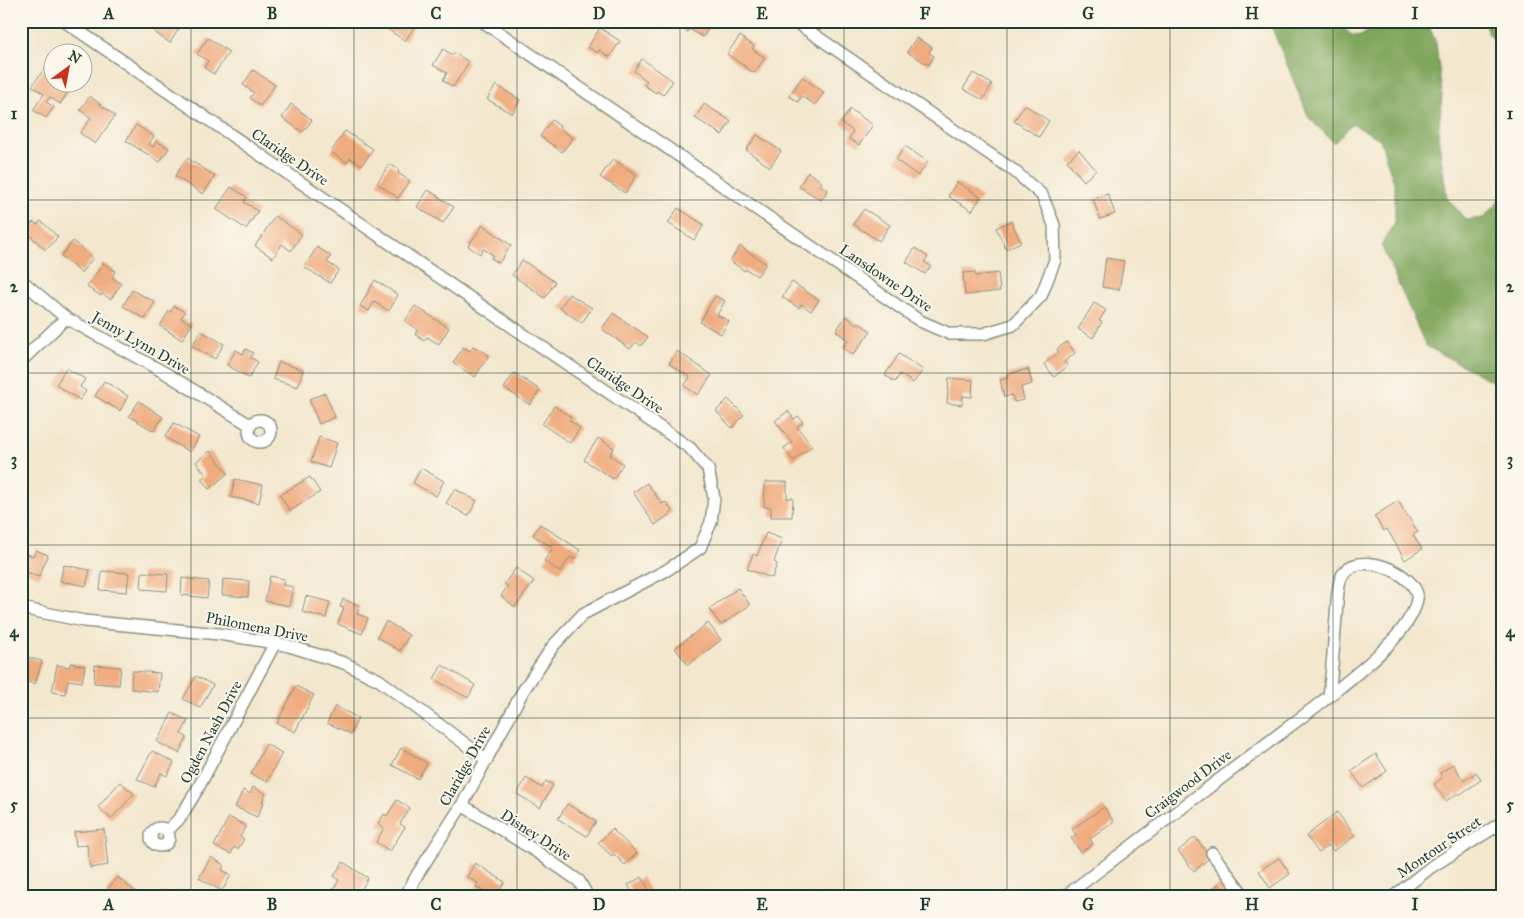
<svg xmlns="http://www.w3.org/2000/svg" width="1524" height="918" font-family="'IM FELL Great Primer',serif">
<rect width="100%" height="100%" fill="#fbf7ec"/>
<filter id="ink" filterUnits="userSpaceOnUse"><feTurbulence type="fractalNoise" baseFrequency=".02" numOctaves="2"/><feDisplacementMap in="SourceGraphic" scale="10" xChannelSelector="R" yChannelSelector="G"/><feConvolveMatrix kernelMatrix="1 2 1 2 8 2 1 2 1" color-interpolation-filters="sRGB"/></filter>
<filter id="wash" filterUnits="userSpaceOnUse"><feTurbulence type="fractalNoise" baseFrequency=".0096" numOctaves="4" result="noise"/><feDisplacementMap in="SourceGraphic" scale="20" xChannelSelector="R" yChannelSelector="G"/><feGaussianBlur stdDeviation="1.12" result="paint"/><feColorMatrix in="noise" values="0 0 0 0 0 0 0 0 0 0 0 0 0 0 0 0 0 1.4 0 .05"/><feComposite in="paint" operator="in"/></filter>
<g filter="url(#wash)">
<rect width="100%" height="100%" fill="#f3e7ce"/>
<!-- forest -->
<path fill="#7fa65c" stroke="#4f7248" d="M1269,21H1334L1352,35L1361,36L1383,21H1427L1436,43L1442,95L1438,136L1447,198L1466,220L1483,218L1496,205L1503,191V387L1426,346L1381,245L1395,222V186L1380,139L1352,124L1334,143L1309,118Z
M1483,21H1503V47L1489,34Z"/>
<g id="blocks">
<!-- building -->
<path fill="#f0ac7f" d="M149,21H172L180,27L170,43L154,32L156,29L148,24Z
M386,21H409L415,26L405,41L383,26Z
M680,21H713L703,37L689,29L687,32L677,25Z
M869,21H883L879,28Z
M600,28L620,41L610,57L599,50L598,53L588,47Z
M740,36L754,46L752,49L765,58L754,73L727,54Z
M208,38L229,52L214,74L204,68L208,61L197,54Z
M916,38L932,47L929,53L934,56L929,65L907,52Z
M443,49L453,55L454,53L469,62L453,87L443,80L447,73L433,65Z
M642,59L673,81L663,95L657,91L656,93L644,85L647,81L634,71Z
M44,69L52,75V82H60L70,89L60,104L50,97L46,102L54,107L46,118L33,110L44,94L32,86Z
M253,70L275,85L260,106L250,98L254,93L243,85Z
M973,73L992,84L983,100L963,89Z
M802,77L824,92L815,105L802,96L798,102L789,96Z
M496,85L520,100L512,114L487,99Z
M90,96L115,116L95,144L80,133L91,118L80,110Z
M291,104L312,120L303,132L282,118Z
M704,104L731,121L722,135L695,118Z
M1025,105L1049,121L1039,137L1014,121Z
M850,109L873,125L859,145L849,139L853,131L841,123Z
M552,120L560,126L559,128L573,138L562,152L540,136Z
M136,125L154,136L149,144L153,147L156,141L169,148L160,162L126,141Z
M345,131L373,149L362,165L350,158L347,163L331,152Z
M757,135L781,151L770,167L746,150Z
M905,146L928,162L918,176L896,160Z
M1079,150L1096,170L1084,181L1067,161Z
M187,158L215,176L203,194L175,176Z
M613,159L637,175L625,193L600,177Z
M390,164L399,170L398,173L410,181L398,198L377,183Z
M808,172L822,182L820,185L828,190L821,200L799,186Z
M957,182L981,197L972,211L948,196Z
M231,187L247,197L244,202L258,211L246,229L216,209Z
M428,190L454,207L443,223L417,207Z
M1108,194L1115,214L1100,219L1093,199Z
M21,205L29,212L21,221Z
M678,208L704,225L694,240L668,223Z
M864,209L890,225L879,241L853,224Z
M275,216L302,234L291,251L282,244L273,258L255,246Z
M41,221L58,237L46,250L25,231L33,222L37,225Z
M1011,221L1021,242L1006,249L996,228Z
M483,225L511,245L499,263L491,258L493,255L483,249L480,254L468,246Z
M73,241L93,258L81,273L61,256Z
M740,246L766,264L757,276L746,269L745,271L730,261Z
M317,247L331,256L327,262L339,270L330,283L304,267Z
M915,248L928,257L924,262L931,266L925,274L906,262Z
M1106,258L1124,261L1119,290L1102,287Z
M522,260L555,282L545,298L512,275Z
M103,263L115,271L112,277L121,284L111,299L102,294L101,296L87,287Z
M975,272V276L998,273L1000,291L965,295L963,273Z
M375,280L398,295L389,311L374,302L369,311L360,306Z
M792,282L819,300L811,311L801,304L799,308L782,297Z
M132,290L155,302L145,319L123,306Z
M569,294L592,308L582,323L560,308Z
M715,296L725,301L717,315L729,321L721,334L700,322Z
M1094,303L1106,310L1099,321L1102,322L1093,338L1078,329Z
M174,306L185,312L181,318L192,324L182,340L160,326L169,311L171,312Z
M415,306L449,328L439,344L427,337L424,341L415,334L418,330L405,321Z
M613,313L648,337L641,346L636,342L630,349L602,329Z
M846,316L858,325L859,323L871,331L853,355L843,348L848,340L836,331Z
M201,331L224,344L215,359L192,346Z
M1067,342L1075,353L1064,362L1068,366L1054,377L1044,364L1059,352L1057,349Z
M473,346L489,355L475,377L453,363L463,347L470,351Z
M246,349L253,353L250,357L258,362L249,378L227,365L236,350L243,354Z
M677,351L712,375L698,395L684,386L690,377L669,364Z
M899,354L923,370L913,383L900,374L895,382L885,375Z
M279,362L303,370L298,387L273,379Z
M66,368L85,379L80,387L86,391L80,400L56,385Z
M1028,369L1032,384L1021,387L1024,400L1014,402L1012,395L1004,397L1000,380L1009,378L1008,374Z
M514,373L540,390L530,405L504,388Z
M949,378L973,380L972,397L963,396L962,405L947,403Z
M104,381L128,396L120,411L95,396Z
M325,393L335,417L319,424L309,399Z
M728,399L744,415L732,428L716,411Z
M139,401L163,417L154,431L129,416Z
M554,406L571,417L569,420L580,428L570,443L542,424Z
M788,411L794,419L798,416L803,422L797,427L812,446L793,461L784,448L792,442L775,421Z
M174,423L199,437L190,452L165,437Z
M319,437L337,443L329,468L311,462Z
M598,438L614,448L610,455L623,464L613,479L584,460Z
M210,451L228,473L209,489L201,479L206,475L196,462Z
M421,468L444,481L436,496L413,483Z
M310,477L320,492L290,511L280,495Z
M235,479L263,485L259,503L231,497Z
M765,482H787V498H793L792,517H771V507H764Z
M647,483L662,504L666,502L673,512L655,525L633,492Z
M455,489L477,501L468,516L446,503Z
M1398,501L1418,532L1413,535L1422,549L1405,560L1387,529L1384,531L1374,516Z
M540,524L580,550L574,559L570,557L560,572L544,561L553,548L533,535Z
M766,533L782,539L774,562L777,564L772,578L747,569L753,554L757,556Z
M36,550L48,555L39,577L21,570V552L33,556Z
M64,565L90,570L86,586L60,581Z
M516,568L534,581L515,607L501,596L508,586L504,584Z
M102,571L129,573L127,592L100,590Z
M142,572L168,574L167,591L141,589Z
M270,576L284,579L283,585L293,587L289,606L265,601Z
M182,578L209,581L207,598L181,595Z
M223,579L249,581L248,597L222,595Z
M738,588L750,605L721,625L709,609Z
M306,596L330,602L326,618L302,612Z
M343,599L360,606L357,614L368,618L362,634L338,624L344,608L340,607Z
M386,621L409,635L400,651L377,637Z
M708,623L721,640L688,665L675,648Z
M26,657L42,661L35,684L25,681L22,692L21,663H24Z
M70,663L85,666L82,682L68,680L65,694L52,692L57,665L70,667Z
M95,665L121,667L119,685L94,683Z
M442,665L475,685L468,698L434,679Z
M132,671L160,673L158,692L131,689Z
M196,676L213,685L200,708L183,699Z
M296,686L314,695L295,732L277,723Z
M335,706L358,718L351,734L327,723Z
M172,713L188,721L181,734L187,737L179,753L157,742Z
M266,744L282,753L267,782L251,774Z
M401,748L427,763L418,779L392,765Z
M152,751L174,762L167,776L161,773L154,787L137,779Z
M1376,754L1387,771L1363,788L1351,771Z
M1453,764L1464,781L1476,772L1481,780L1459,795L1458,793L1446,801L1434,784L1442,778L1440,773Z
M526,778L542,788L546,781L553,785L540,808L517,794Z
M120,782L134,794L111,819L98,807Z
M253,787L266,794L262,801L264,802L257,817L235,807L243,790L250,794Z
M397,800L410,808L400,824L405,827L390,851L376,842L384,828L378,824L384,814L387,816Z
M567,804L596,821L587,836L558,819Z
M1104,807L1114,822L1090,839L1093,844L1081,852L1071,838L1076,835L1072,829Z
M1337,812L1355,836L1333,851L1329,845L1319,853L1306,836Z
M229,817L246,826L240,837L244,839L238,849L234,847L231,854L214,846Z
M104,829L108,865L90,868L87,845L76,846L74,832Z
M612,829L637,853L625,865L614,854L612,856L598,843Z
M1195,837L1211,857L1194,871L1178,851Z
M211,857L224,865L222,870L231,875L222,891L199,878Z
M1279,858L1290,874L1270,888L1259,871Z
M343,862L368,878L357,897H344L333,890L339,880L334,876Z
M475,863L505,882L496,897H493L476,887L478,883L467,877Z
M117,877L139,894L137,897H110L105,893Z
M642,877L653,897H635L628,885Z
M1219,884L1229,897H1201Z
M188,890V897H162L161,893Z"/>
</g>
</g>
<g filter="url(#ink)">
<use href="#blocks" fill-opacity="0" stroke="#899281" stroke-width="1"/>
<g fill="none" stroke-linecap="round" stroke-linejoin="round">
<!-- minor casing -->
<g stroke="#899281" stroke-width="14">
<path id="minor" d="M64,21L690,448L708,469L714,498L711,522L700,548L667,570L583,614L553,646L523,691L462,805L417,875L405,897
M482,21L920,321L950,334H983L1013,325L1041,296L1055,260L1054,225L1042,195L1013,170L794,21
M21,280L66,318L167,374L250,425
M21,361L66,318
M249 431a11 11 0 1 1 22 0a11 11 0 1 1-22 0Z
M21,608L84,621L219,634L275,643L289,646L344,663L379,680L487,760
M462,805L537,852L579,881L588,897
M151 837a9 9 0 1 1 18 0a9 9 0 1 1-18 0Z
M167,831L180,818L197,790L275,643
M1212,853L1245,897
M1064,897L1323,701C1350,679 1412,634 1417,599C1421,575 1354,545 1341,578C1337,589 1337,604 1336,616C1334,643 1332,669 1329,696
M1393,897L1431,867L1503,822"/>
</g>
<!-- minor -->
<use href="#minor" stroke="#fff" stroke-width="11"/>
</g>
</g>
<!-- grid -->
<path fill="none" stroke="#1f3d34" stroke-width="1" stroke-opacity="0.55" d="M191,21V897M354,21V897M517,21V897M680,21V897M844,21V897M1007,21V897M1170,21V897M1333,21V897M21,200H1503M21,373H1503M21,545H1503M21,718H1503"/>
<g text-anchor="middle" stroke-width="4" stroke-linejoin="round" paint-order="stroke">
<!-- street labels -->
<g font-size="15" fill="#1f3d34" stroke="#fbf7ec">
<text transform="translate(290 157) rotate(34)" y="5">Claridge Drive</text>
<text transform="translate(886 278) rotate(34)" y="5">Lansdowne Drive</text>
<text transform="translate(141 343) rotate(30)" y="5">Jenny Lynn Drive</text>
<text transform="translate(625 385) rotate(34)" y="5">Claridge Drive</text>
<text transform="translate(257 627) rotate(11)" y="5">Philomena Drive</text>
<text transform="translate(211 732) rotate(-62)" y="5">Ogden Nash Drive</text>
<text transform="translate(465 766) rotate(-61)" y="5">Claridge Drive</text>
<text transform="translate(1188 784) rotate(-37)" y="5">Craigwood Drive</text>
<text transform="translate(536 835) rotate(33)" y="5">Disney Drive</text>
<text transform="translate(1439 847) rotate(-34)" y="5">Montour Street</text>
</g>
</g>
<!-- margin -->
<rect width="1524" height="918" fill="none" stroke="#fbf7ec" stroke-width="55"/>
<!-- north arrow -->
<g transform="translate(68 68) rotate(32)"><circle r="24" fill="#fbf7ec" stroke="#a3ada2"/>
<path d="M0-4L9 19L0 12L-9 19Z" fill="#c8321e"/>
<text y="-8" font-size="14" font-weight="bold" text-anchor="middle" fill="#1f3d34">N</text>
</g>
<rect x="28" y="28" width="1468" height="862" fill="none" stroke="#1f3d34" stroke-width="2"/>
<g font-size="16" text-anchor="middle" font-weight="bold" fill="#1f3d34">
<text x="109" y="19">A</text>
<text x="272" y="19">B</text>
<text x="436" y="19">C</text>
<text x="599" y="19">D</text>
<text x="762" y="19">E</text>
<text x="925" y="19">F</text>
<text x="1088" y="19">G</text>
<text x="1252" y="19">H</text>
<text x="1415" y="19">I</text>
<text x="14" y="119">1</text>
<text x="1510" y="119">1</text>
<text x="14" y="292">2</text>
<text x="1510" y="292">2</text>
<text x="14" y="465">3</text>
<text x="1510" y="465">3</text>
<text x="14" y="637">4</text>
<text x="1510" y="637">4</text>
<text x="14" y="810">5</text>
<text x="1510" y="810">5</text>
<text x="109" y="910">A</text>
<text x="272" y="910">B</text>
<text x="436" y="910">C</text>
<text x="599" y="910">D</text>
<text x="762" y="910">E</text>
<text x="925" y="910">F</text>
<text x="1088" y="910">G</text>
<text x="1252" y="910">H</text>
<text x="1415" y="910">I</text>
</g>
</svg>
